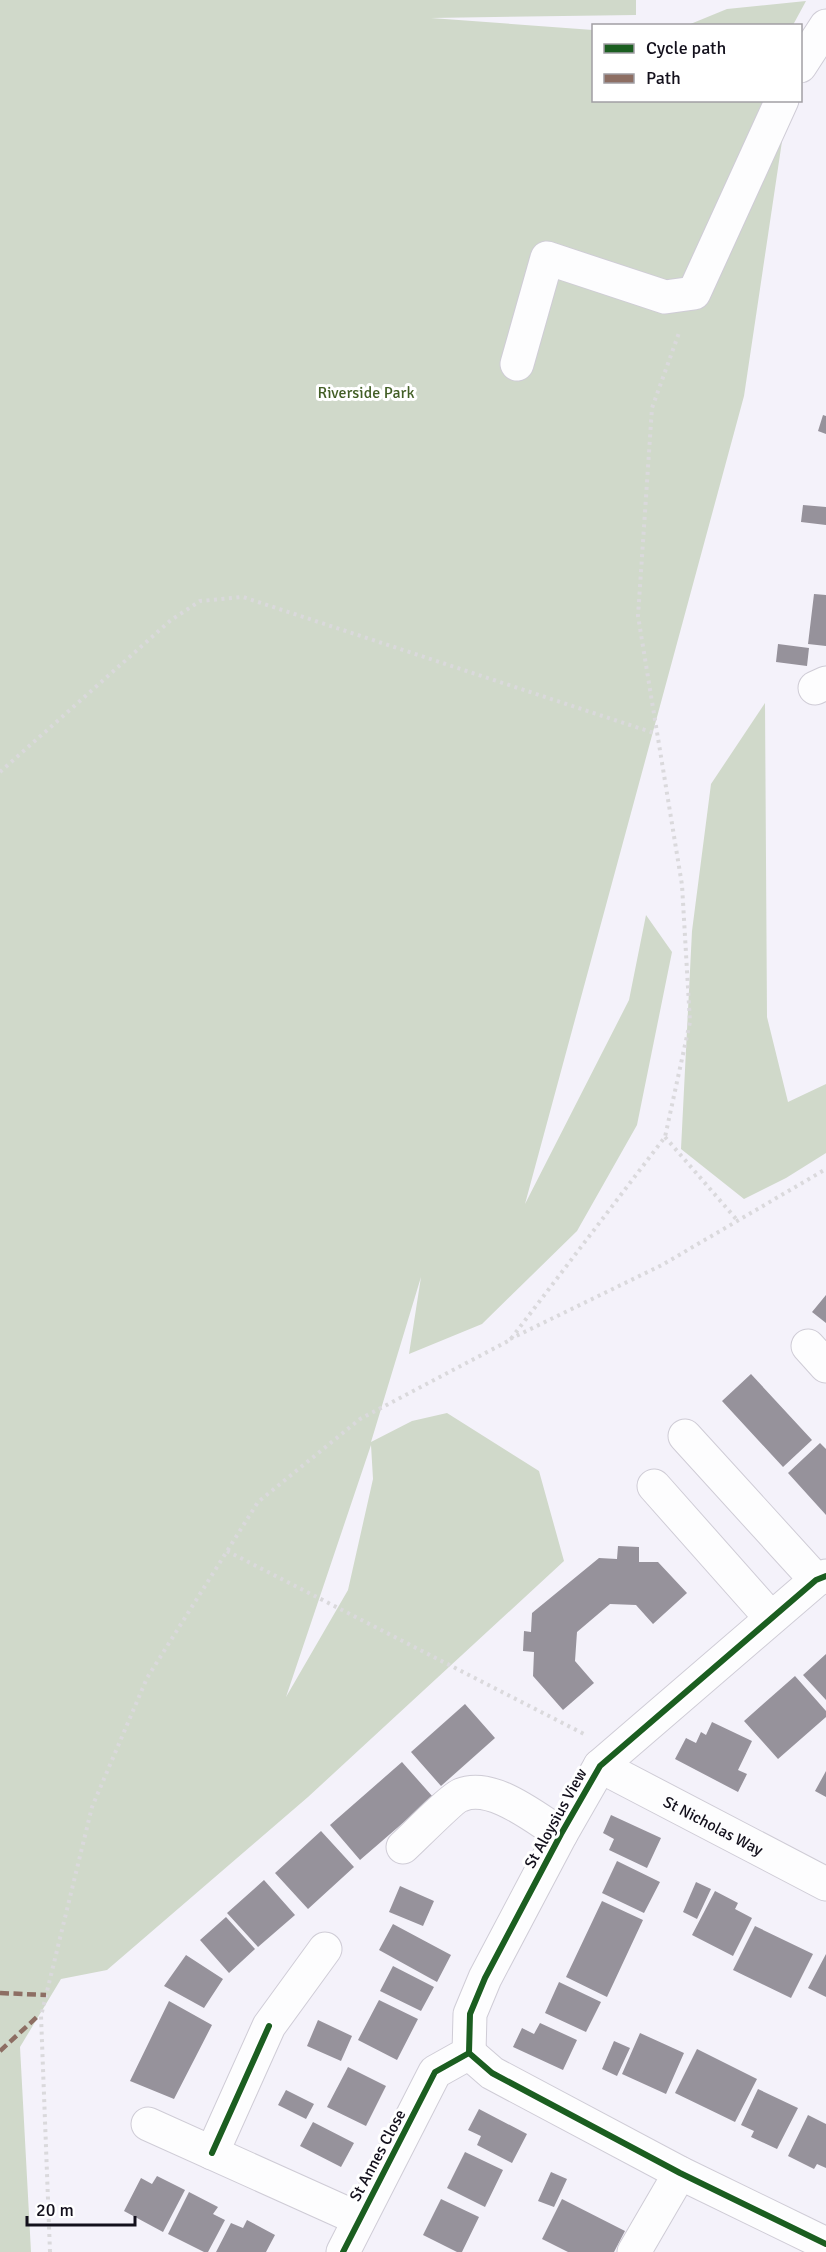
<svg xmlns="http://www.w3.org/2000/svg" width="826" height="2252" font-family="Signika,sans-serif">
<rect width="100%" height="100%" fill="#f4f2fa"/>
<!-- green -->
<path fill="#d0d9ca" fill-rule="evenodd" d="M0,0H636V15L431,18L593,30L594,100L788,101L744,396L525,1204L629,1000L646,915L672,952L637,1125L577,1231L482,1324L409,1354L421,1277L371,1442L412,1421L447,1413L539,1471L564,1561L308,1797L107,1970L61,1979L20,2047L31,2252H0ZM371,1445L373,1479L348,1590L286,1697Z
M806,1L793,25H688L727,9Z
M765,703L767,1017L788,1102L826,1084V1153L786,1178L744,1199L681,1149L692,931L711,784Z"/>
<!-- building -->
<path fill="#96929b" d="M823,415L826,416V434L818,431Z
M803,505L826,507V525L801,522Z
M814,594L826,595V646L808,644Z
M778,644L809,648L807,666L776,662Z
M826,1295V1323L812,1312Z
M751,1374L812,1440L783,1467L722,1401Z
M820,1443L826,1449V1515L788,1473Z
M618,1546L639,1547V1562H658L687,1593L653,1624L636,1605L610,1604L577,1632L575,1661L594,1683L563,1710L533,1676L534,1652L523,1651L524,1631L531,1632L532,1613L599,1558L617,1559Z
M826,1654V1700L803,1675Z
M795,1676L826,1711V1717L778,1759L744,1721Z
M465,1704L495,1738L441,1786L411,1752Z
M712,1722L752,1741L738,1770L747,1774L738,1792L675,1759L686,1738L696,1743L701,1732L706,1735Z
M402,1762L433,1797L360,1860L330,1825Z
M826,1771V1797L815,1791Z
M611,1815L661,1838L647,1868L609,1850L614,1839L603,1833Z
M321,1831L354,1867L308,1909L275,1873Z
M617,1861L660,1882L644,1913L602,1893Z
M264,1880L295,1915L258,1947L227,1913Z
M696,1882L711,1889L697,1919L683,1912Z
M400,1886L434,1901L423,1926L389,1912Z
M715,1891L738,1903L735,1909L752,1918L733,1956L692,1935Z
M602,1901L643,1920L607,1997L566,1977Z
M226,1917L255,1949L229,1973L200,1940Z
M393,1924L451,1955L437,1982L379,1950Z
M755,1926L813,1954L791,1998L733,1970Z
M826,1954V1997L808,1988Z
M186,1955L223,1979L204,2008L164,1986Z
M393,1966L434,1987L421,2011L380,1991Z
M559,1982L601,2002L586,2032L545,2013Z
M379,2000L418,2019L397,2060L358,2040Z
M169,2001L212,2025L174,2099L130,2081Z
M318,2020L352,2036L341,2061L307,2046Z
M540,2023L577,2040L563,2070L513,2047L522,2028L534,2034Z
M640,2033L684,2053L666,2094L622,2074Z
M614,2041L630,2048L617,2076L602,2069Z
M697,2049L757,2079L735,2122L675,2093Z
M348,2067L386,2086L366,2126L327,2107Z
M758,2089L798,2108L777,2149L751,2137L754,2131L741,2125Z
M286,2090L314,2104L306,2119L278,2105Z
M479,2109L527,2134L512,2163L477,2145L481,2136L468,2130Z
M808,2115L826,2124V2168L817,2164L814,2169L788,2156Z
M313,2122L354,2143L341,2167L300,2146Z
M465,2152L503,2170L485,2207L447,2188Z
M551,2172L567,2179L554,2207L538,2201Z
M157,2176L185,2190L163,2232L124,2211L141,2178L152,2184Z
M189,2192L218,2207L213,2214L225,2220L208,2252H204L168,2234Z
M441,2199L479,2217L462,2252H457L423,2235Z
M562,2199L625,2231L614,2252H568L542,2239Z
M247,2220L275,2235L266,2252H216L231,2223L243,2228Z"/>
<g fill="none" stroke-linecap="round" stroke-linejoin="round">
<!-- minor casing -->
<g stroke="#cfccd6" stroke-width="35">
<g id="minor">
<path d="M800,66L826,26"/>
<path d="M517,364L547,258L665,297L694,293L782,100"/>
<path d="M815,688L826,683"/>
<path d="M808,1346L826,1366"/>
<path d="M685,1436L816,1580"/>
<path d="M654,1486L771,1618"/>
<path id="s1" d="M600,1766L826,1884"/>
<path d="M403,1847C413,1838 452,1798 461,1795C492,1782 535,1818 561,1834"/>
<path d="M469,2053L492,2073L680,2173L826,2244"/>
<path d="M148,2124L359,2219"/>
<path d="M212,2153L269,2026L325,1949"/>
<path d="M343,2252L435,2072L469,2053L470,2014L485,1978L561,1834L600,1766L816,1580L826,1576"/>
<path d="M634,2252L680,2173"/>
</g>
</g>
<!-- path -->
<path stroke="#dad9dc" stroke-width="4" stroke-dasharray="3 4.5" stroke-linecap="butt" d="M0,772L171,620L200,601L243,597L657,734
M665,1137L737,1220
M510,1339L662,1265L826,1169
M227,1551L584,1734
M50,2252L41,2016L92,1807L147,1678L258,1502L360,1419L510,1340L665,1137L690,1022L682,885L638,616L652,408L680,330"/>
<!-- minor -->
<use href="#minor" stroke="#fdfdfe" stroke-width="33"/>
<!-- quiet -->
<path stroke="#8d6e63" stroke-width="4.5" stroke-dasharray="9 4.5" stroke-linecap="butt" d="M0,1993L46,1995
M0,2051L38,2016"/>
<!-- cycleway casing -->
<g stroke="#fff" stroke-width="10">
<path id="cycleway" d="M469,2053L492,2073L680,2173L826,2244
M212,2153L269,2026
M343,2252L435,2072L469,2053L470,2014L485,1978L561,1834L600,1766L816,1580L826,1576"/>
</g>
<!-- cycleway -->
<use href="#cycleway" stroke="#1b5e20" stroke-width="6"/>
</g>
<g text-anchor="middle" stroke-width="6" stroke-linejoin="round" paint-order="stroke">
<!-- park labels -->
<g font-size="16" fill="#425e25" stroke="#fff">
<text x="366" y="398">Riverside Park</text>
</g>
<!-- street labels -->
<g font-size="16" fill="#13101c" stroke="#fff">
<text transform="translate(555 1818) rotate(-61)" y="6">St Aloysius View</text>
<text dy="6" stroke="none"><textPath href="#s1" startOffset="128">St Nicholas Way</textPath></text>
<text transform="translate(377 2155) rotate(-62)" y="6">St Annes Close</text>
</g>
</g>
<!-- legend -->
<rect x="592" y="24" width="210" height="78" fill="#ffffff" stroke="#a19fa4" stroke-width="1.5"/>
<rect x="604" y="44" width="30" height="9" fill="#1b5e20" stroke="#a19fa4" stroke-width="1.5"/>
<text x="646" y="54" font-size="18" fill="#13101c">Cycle path</text>
<rect x="604" y="74" width="30" height="9" fill="#8d6e63" stroke="#a19fa4" stroke-width="1.5"/>
<text x="646" y="84" font-size="18" fill="#13101c">Path</text>
<!-- scale -->
<path d="M27 2216v9h108v-9" fill="none" stroke="#13101c" stroke-width="3"/>
<text x="36" y="2216" font-size="18" fill="#13101c" stroke="#ffffff" stroke-width="4.5" paint-order="stroke">20 m</text>
</svg>
